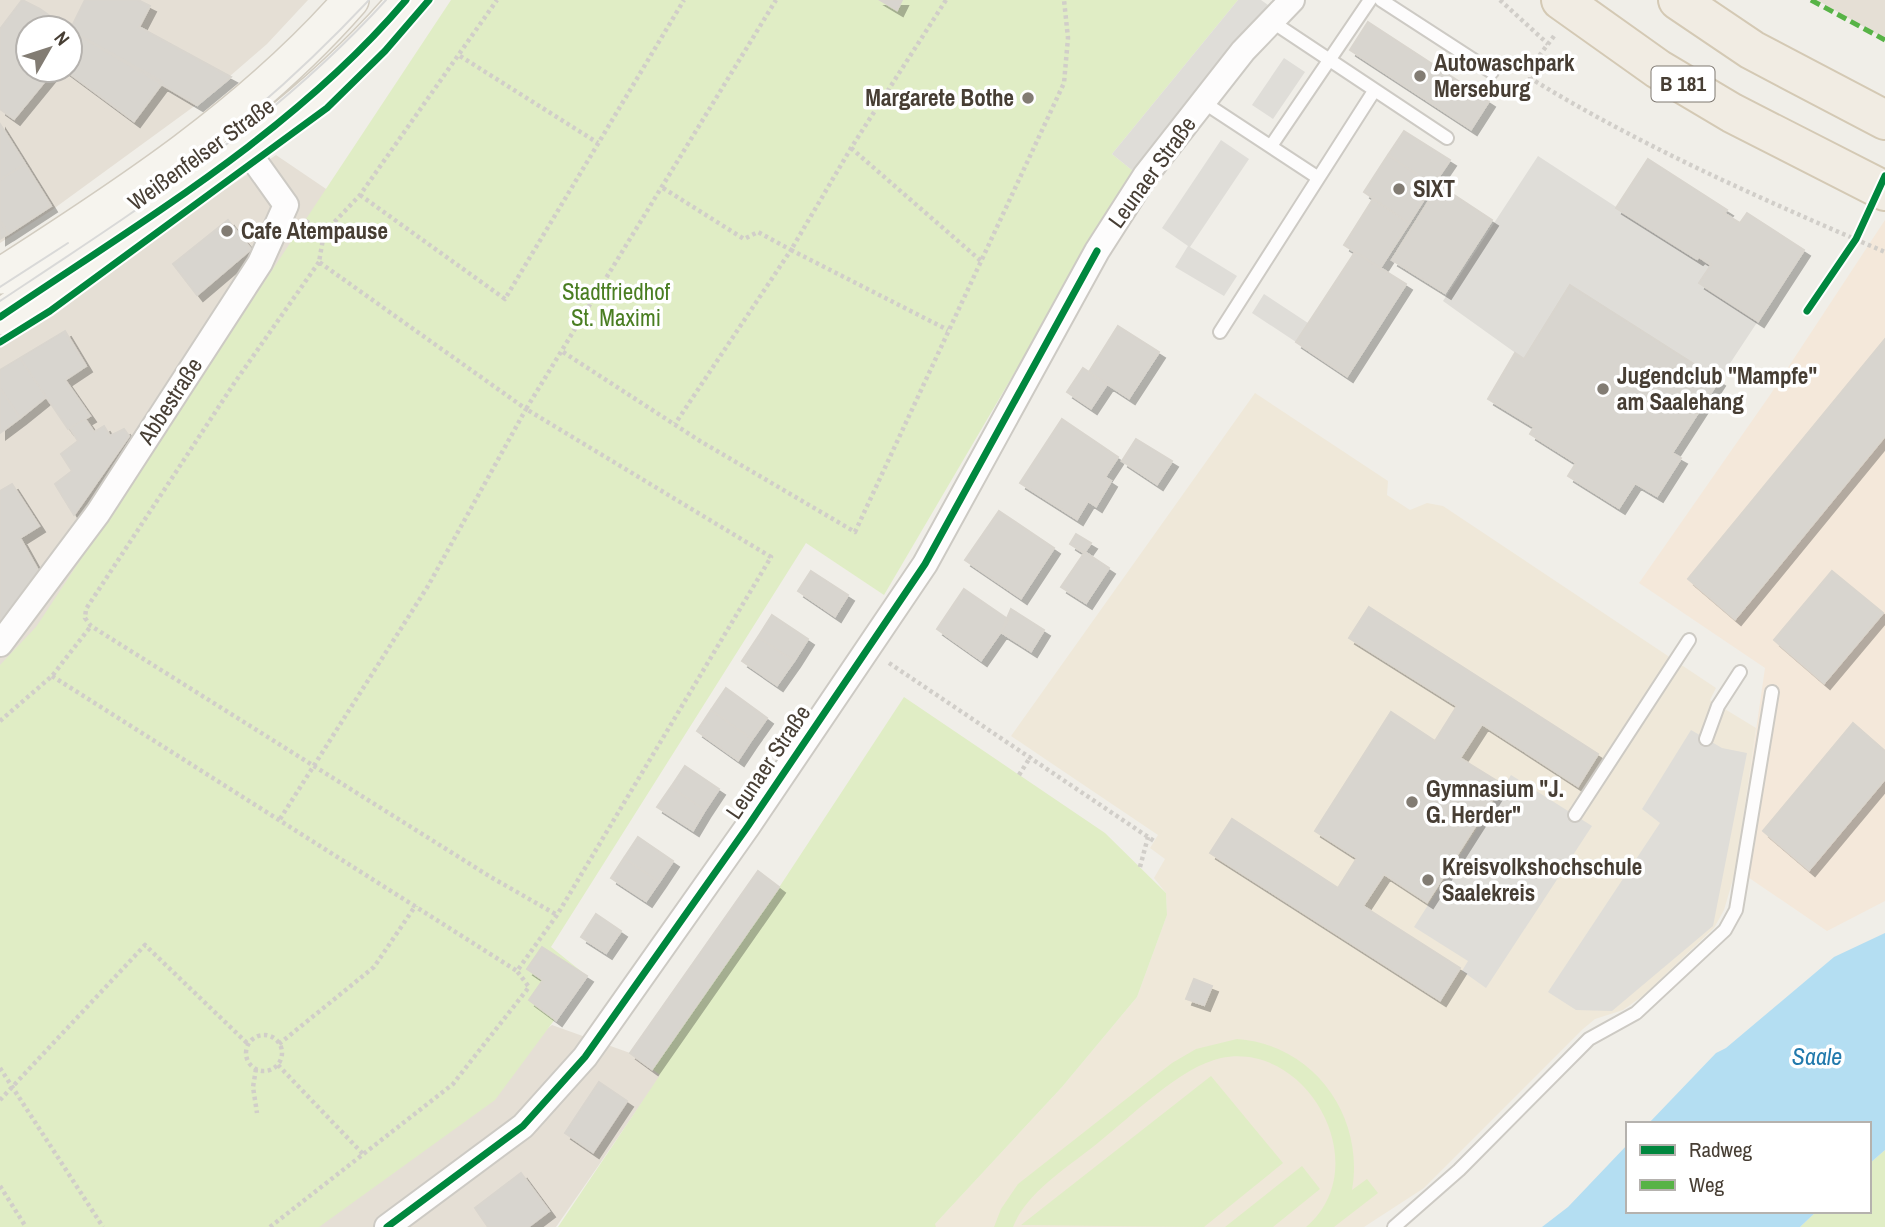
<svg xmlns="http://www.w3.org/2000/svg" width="1885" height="1227" font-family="'Archivo Narrow',sans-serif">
<defs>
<filter id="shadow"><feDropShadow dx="6" dy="6" stdDeviation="0" flood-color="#0004"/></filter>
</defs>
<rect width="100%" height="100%" fill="#f0eee8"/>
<!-- residential -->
<path fill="#e5dfd5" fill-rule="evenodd" d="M0,0H308L267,44L200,102L52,210L0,243ZM28,28H70V70H28Z
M1817,0H1885V39Z
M276,155L335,195L0,688V342Z
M552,1025L630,1053L661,1075L556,1227H284Z"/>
<!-- commercial -->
<path fill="#f4e8da" d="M1885,220V901L1827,931L1736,869L1765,668L1639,583L1770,395Z"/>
<!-- education -->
<path fill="#efe8d9" d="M1255,393L1388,481L1387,495L1410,510L1427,503L1443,506L1716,688L1710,700L1756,728L1736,869L1724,910L1714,928L1644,995L1623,1010L1595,1019L1583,1029L1424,1188L1364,1227H936L934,1225L1062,1087L1137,997L1167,915L1166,893L1154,878L1165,859L1150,848L1158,835L1011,736Z"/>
<!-- green -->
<path fill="#e0edc5" d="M451,0H1238L1112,154L1133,171L884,595L806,543L551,947L587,976L495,1100L319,1227H0V665L36,627Z
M904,697L1105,833L1166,893L1167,915L1137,997L1062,1087L935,1224L936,1227H558L660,1075L652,1069L780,886Z
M1237,1039C1314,1044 1365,1117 1352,1190L1367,1179L1378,1193L1334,1227H1306C1377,1167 1308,1040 1221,1058C1180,1067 1132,1116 1099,1142C1070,1166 1027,1191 1013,1227H994L1001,1209L1018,1184L1172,1063L1196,1049Z
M1211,1076L1283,1163L1204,1227L1021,1225Z
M1885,1150V1227H1800L1817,1211H1869V1164Z
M1302,1166L1320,1189L1273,1227H1225Z"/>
<!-- parking -->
<path fill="#dfddd8" d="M1238,0H1261L1268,5L1133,171L1112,154Z
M1284,58L1305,72L1273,119L1252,105Z
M1221,140L1249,159L1190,247L1237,276L1224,296L1175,267L1188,246L1162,228Z
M1538,156L1696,259L1699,257L1711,265L1699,283L1758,321L1719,380L1570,286L1524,359L1443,301Z
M1264,294L1308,323L1296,342L1252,313Z
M1691,730L1722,748L1747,753L1713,926L1612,1011L1576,1010L1548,992L1660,823L1642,809Z
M1511,775L1592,826L1486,988L1462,971L1468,961L1414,927Z"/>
<!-- water -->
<path fill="#b4def2" d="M1885,933V1150L1869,1164V1124H1648L1716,1053L1726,1048L1834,957Z
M1628,1144V1211H1817L1800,1227H1542L1568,1207Z"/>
<!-- building -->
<path fill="#d8d5cf" stroke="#d9d5ce" stroke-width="2" filter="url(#shadow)" d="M22,0L40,9L51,28H28V70H54L14,119L0,109V29Z
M85,0H138L150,6L139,27L231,77L197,105L70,30Z
M880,0H902L897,10Z
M40,9L67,28H51Z
M1368,22L1489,101L1471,129L1350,50Z
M70,30L163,82L134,121L65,70H70Z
M0,124L25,164L0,180Z
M1404,131L1450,160L1433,185L1388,155Z
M1388,155L1433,185L1409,223L1364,192Z
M1648,159L1727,210L1724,213L1740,223L1747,213L1804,250L1758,321L1699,283L1711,265L1699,257L1697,259L1616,208Z
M25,164L51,206L8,234L0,220V180Z
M1439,185L1492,220L1445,293L1392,260Z
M1373,199L1409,223L1380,268L1344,245Z
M0,220L8,234L0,239Z
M228,220L251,249L197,295L173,264Z
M1355,252L1406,284L1347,376L1296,342Z
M1570,285L1719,380L1672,453L1681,458L1657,496L1635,483L1619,508L1568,476L1576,463L1530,434L1534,427L1488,399L1515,353L1524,359Z
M1118,326L1159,352L1129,398L1089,372Z
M65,331L86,366L65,380L90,416L68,429L20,358Z
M1885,339V436L1735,619L1688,579Z
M20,358L46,397L20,418L0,388V370Z
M1083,368L1107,384L1091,408L1067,392Z
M0,388L20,418L0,433Z
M85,419L94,432L104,426L110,436L124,429L129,436L74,515L55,484L72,471L61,454L78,441L70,428Z
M1062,419L1118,457L1105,477L1111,481L1096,506L1088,501L1077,519L1020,483Z
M1136,439L1172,461L1157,484L1122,461Z
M12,484L39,526L20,538L39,572L0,623V491Z
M999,511L1054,548L1021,598L965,560Z
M1076,534L1091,543L1084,553L1070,544Z
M1085,552L1109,568L1086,603L1061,587Z
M811,571L848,595L835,616L798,591Z
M1832,571L1883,613L1824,683L1774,640Z
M964,589L1009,620L981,660L937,629Z
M1369,607L1598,754L1578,786L1482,724L1460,758L1502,784L1427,902L1384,874L1363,906L1460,968L1440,1000L1210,853L1232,819L1338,888L1357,858L1315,831L1391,712L1435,741L1457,706L1349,638Z
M1011,609L1044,630L1031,651L1001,632Z
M772,615L808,639L794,661L758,637Z
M758,637L794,661L777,685L742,661Z
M726,688L767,718L752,739L711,710Z
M711,710L752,739L738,760L697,731Z
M1853,723L1885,751V779L1809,870L1763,831Z
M685,766L719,789L705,810L671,787Z
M671,787L705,810L693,830L657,807Z
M638,837L673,861L659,882L624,858Z
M624,858L659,882L646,901L611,878Z
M758,871L779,887L652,1069L630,1053Z
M596,914L621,931L606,953L581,937Z
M542,947L587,976L556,1020L529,1000L543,980L527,969Z
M1194,979L1212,986L1204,1005L1186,999Z
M599,1082L627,1101L593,1152L565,1133Z
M521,1173L549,1211L528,1227H488L475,1208Z"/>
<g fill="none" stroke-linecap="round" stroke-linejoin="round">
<!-- service casing -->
<g stroke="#cdcac4" stroke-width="16">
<path id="service" d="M1381,0L1492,72
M1271,21L1447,138
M1203,102L1317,177
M1271,146L1370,0
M1220,332L1374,91
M1706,739L1718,706L1740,672
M1575,815L1689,640
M1394,1227L1459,1170L1589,1039L1636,1013L1725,930L1736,910L1772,692"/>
</g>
<!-- minor casing -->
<g stroke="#cdcac4" stroke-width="28">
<path id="minor" d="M0,644L98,513L260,263L286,205L246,149
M387,1227L523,1126L585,1057L748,826L925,564L1097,251L1145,176L1243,51L1292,0"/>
</g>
<!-- secondary casing -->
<g stroke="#d2ccc0" stroke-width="38">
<path id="secondary" d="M0,276C125,196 252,113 351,0
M0,317C142,221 294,132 406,0"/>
</g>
<!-- primary casing -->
<g stroke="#d4c9b4" stroke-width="42">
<path id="primary" d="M1561,0L1658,69L1732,113L1885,191
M1678,0L1752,50L1885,120"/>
</g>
<!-- path -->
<path stroke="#d1cec9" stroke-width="4.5" stroke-dasharray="3.5 3.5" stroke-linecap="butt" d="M946,0L851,148L791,250L948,330
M1500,0L1548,44
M1554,36L1530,68V78C1642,147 1764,200 1885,252
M460,56L598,143
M851,148L981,261
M663,188L744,239L758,232L791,250L675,424
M360,195L505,299L684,0
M306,221L324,233
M319,262L235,382L86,609L85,618L91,626L489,876L557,915
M563,352L700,441L855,532L1064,83L1068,38L1064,0
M889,663L1154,841
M52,676L517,971
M0,721L52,676L91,626
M1019,775L1031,756
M280,819L428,586L526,409L319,262L324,233L360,195L497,0
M1140,867L1148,837
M246 1053a18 18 0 1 1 36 0a18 18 0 1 1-36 0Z
M279,1044L374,967L416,905
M278,1065L363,1154
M0,1068L103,1227
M256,1069L253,1087L257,1113
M0,1100L145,945L249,1045
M0,1186L26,1227
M270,1227L453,1084L529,987L517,971L557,915L771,557L526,409L776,0"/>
<!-- service -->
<use href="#service" stroke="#fdfcfc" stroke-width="12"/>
<!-- minor -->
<use href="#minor" stroke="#fdfcfc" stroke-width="24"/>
<!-- secondary -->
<use href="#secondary" stroke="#f6f4ee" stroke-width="35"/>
<!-- primary -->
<use href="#primary" stroke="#f1ece3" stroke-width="38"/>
<!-- tram -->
<path stroke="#d9d9d8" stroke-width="2" d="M158,184C235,131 305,68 369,0
M0,287L68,243
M0,301C137,210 274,123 386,0"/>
<!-- quiet -->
<path stroke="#57b346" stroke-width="5" stroke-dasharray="10 5" stroke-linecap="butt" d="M1811,0L1885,40"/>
<!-- cycleway casing -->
<g stroke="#fff" stroke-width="11">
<path id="cycleway" d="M1807,311L1856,239L1885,176
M0,317C142,221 294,132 406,0
M0,342L50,311L327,108L385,51L429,0
M387,1227L523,1126L585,1057L748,826L925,564L1097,251"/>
</g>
<!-- cycleway -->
<use href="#cycleway" stroke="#00873e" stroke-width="7"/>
</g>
<!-- markers -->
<g fill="#827c73" stroke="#fff" stroke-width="2.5">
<circle cx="1420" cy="76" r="7"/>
<circle cx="1028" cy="98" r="7"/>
<circle cx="1399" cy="189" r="7"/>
<circle cx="227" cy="231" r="7"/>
<circle cx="1603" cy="389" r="7"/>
<circle cx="1412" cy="802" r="7"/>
<circle cx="1428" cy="880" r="7"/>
</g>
<g text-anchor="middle" stroke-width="7" stroke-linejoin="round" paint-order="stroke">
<!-- shield labels -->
<rect fill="#fff" stroke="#7e7871" stroke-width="2" x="1651.5" y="66.5" width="63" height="35" rx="5"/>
<g font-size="21" font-weight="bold" fill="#473e34">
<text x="1683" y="91">B 181</text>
</g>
<!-- poi labels -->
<g font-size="23" font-weight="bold" fill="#473e34" stroke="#fff" text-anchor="start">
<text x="1434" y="71">Autowaschpark<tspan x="1434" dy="26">Merseburg</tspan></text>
<text x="1014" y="106" text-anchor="end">Margarete Bothe</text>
<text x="1413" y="197">SIXT</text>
<text x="241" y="239">Cafe Atempause</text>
<text x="1617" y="384">Jugendclub "Mampfe"<tspan x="1617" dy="26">am Saalehang</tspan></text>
<text x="1426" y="797">Gymnasium "J.<tspan x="1426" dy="26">G. Herder"</tspan></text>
<text x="1442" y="875">Kreisvolkshochschule<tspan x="1442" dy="26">Saalekreis</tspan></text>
</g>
<!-- street labels -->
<g font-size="23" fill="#473e34" stroke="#fff">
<text transform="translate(201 154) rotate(-36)" y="8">Weißenfelser Straße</text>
<text transform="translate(1152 172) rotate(-54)" y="8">Leunaer Straße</text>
<text transform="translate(170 401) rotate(-57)" y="8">Abbestraße</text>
<text transform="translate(768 762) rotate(-56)" y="8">Leunaer Straße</text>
</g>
<!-- park labels -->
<g font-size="23" fill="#4a7e22" stroke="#fff">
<text x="616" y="300">Stadtfriedhof<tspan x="616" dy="26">St. Maximi</tspan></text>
</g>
<!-- water labels -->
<g font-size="24" font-style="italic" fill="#2179ac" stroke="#fff">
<text x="1817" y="1065">Saale</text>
</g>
</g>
<!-- legend -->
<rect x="1626" y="1122" width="245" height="91" fill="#ffffff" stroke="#b5b2ae" stroke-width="2"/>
<rect x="1640" y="1145" width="35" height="10" fill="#00873e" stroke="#b5b2ae" stroke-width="2"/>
<text x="1689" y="1157" font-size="21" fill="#473e34">Radweg</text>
<rect x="1640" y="1180" width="35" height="10" fill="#57b346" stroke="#b5b2ae" stroke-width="2"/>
<text x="1689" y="1192" font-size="21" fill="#473e34">Weg</text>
<!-- north arrow -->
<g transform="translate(49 49) rotate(51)"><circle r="33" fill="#ffffff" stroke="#b5b2ae" stroke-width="2"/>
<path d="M0-5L12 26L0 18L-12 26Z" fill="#827c73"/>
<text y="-10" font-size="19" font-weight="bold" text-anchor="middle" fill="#473e34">N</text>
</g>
</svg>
